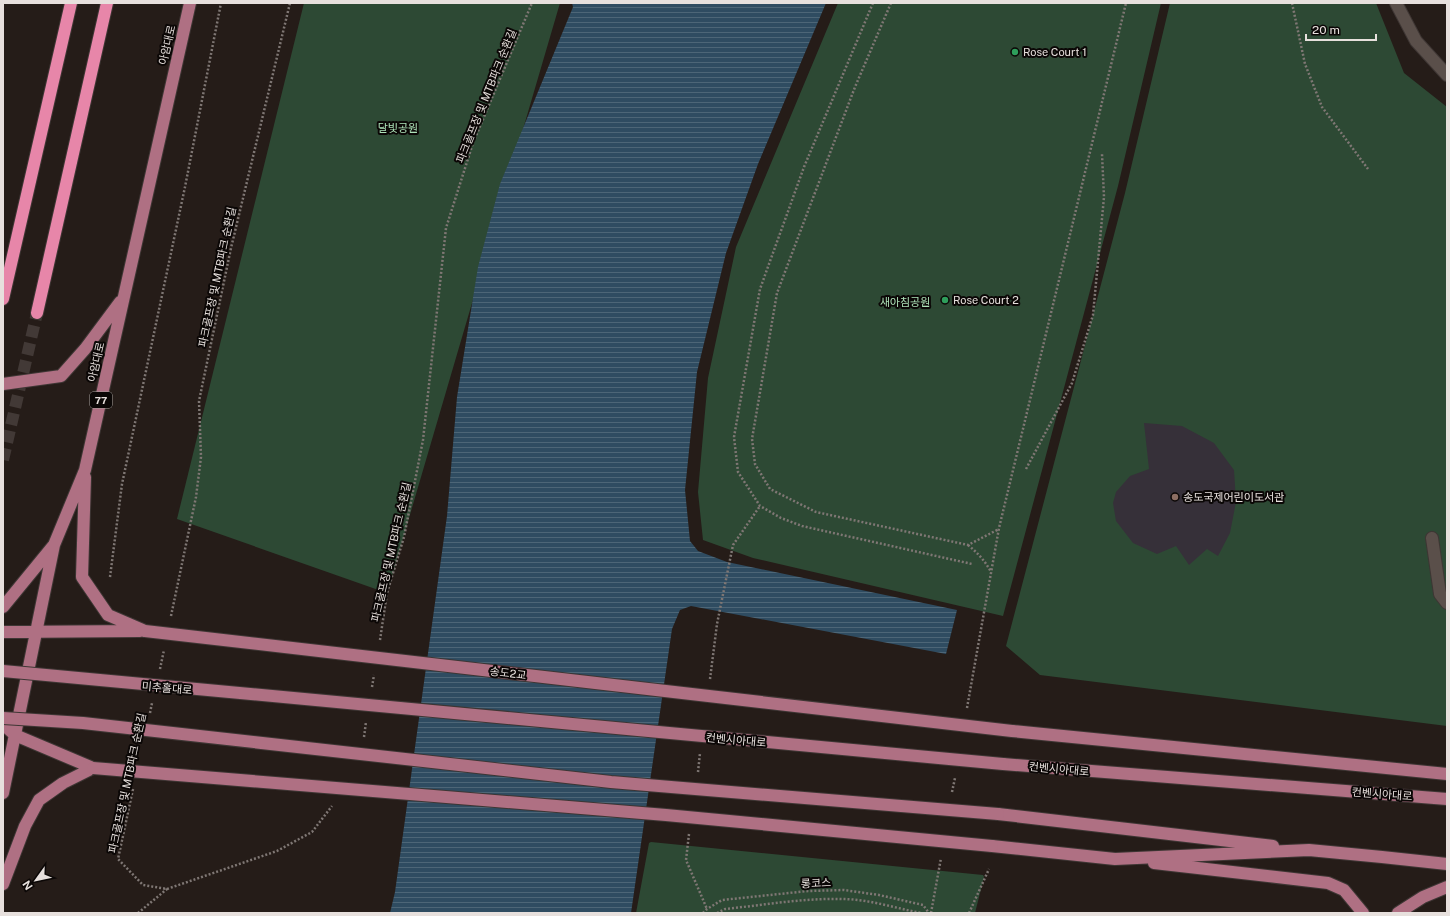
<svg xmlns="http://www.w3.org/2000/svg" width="1450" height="916" font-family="'Public Sans','Noto Sans KR',sans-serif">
<defs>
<pattern id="water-rules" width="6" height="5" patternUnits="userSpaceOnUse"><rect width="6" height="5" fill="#2f4c61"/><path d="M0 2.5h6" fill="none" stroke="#4d6677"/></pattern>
</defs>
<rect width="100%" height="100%" fill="#251c18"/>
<!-- green -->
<path fill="#2d4934" d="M304,3H560L387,593L177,519Z
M838,3H1161L1118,186L1003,616L753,558L703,540L698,492L708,378L736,247Z
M1170,3H1376L1404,73L1447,107V726L1040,675L1006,646L1125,193Z
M651,842L983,875L984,877L975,913H636L649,843Z"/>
<!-- water -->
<path fill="url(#water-rules)" d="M572,3H826L758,164L726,253L697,372L685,490L690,541L698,551L727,562L957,610L946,654L691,606L680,610L672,629L631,913H390L395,892L447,516L457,397L478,267L500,184L573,7Z"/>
<!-- building -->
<path fill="#363039" d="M1144,423L1182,426L1214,443L1234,470L1236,502L1230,533L1218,556L1207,549L1189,565L1176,546L1157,554L1133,543L1116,521L1113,503L1116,492L1130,476L1149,469Z"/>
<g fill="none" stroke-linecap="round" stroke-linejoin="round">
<!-- highway-tunnel -->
<path stroke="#423936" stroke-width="12" stroke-dasharray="12 6" stroke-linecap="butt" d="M3,460L37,313"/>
<!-- minor casing -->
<g stroke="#3e3634" stroke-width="14">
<path id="minor" d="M1396,3L1416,41L1447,75
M1432,538L1440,594L1447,603"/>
</g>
<!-- major casing -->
<g stroke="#3e3634" stroke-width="14">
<path id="major" d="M3,384L61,376L85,349L120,302
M85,477L82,577L108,615L145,631
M3,607L53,546
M3,632L140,631
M3,724L15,735L93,768
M1012,731L1447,774
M1003,764L1447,799
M3,793L54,545L85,470L190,3
M998,814L1273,846
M992,846L1115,859L1309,850L1382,857L1447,864
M1154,863L1328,883L1344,890L1363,913
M3,884L25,826L39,800L63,783L93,768
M1398,913L1423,897L1447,887"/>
</g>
<!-- highway casing -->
<g stroke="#3e3634" stroke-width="14">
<path id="highway" d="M3,299L71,3
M37,313L107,3"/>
</g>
<!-- path -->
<path stroke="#7f7774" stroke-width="2.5" stroke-dasharray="2 2" stroke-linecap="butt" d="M873,3L804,167L760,289L734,437L738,472L760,506L781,518L802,526L972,564
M891,3L855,87L777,293L752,439L755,464L770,489L816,512L968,545L999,529
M1292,3L1305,64L1322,107L1368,169
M1026,469L1072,383L1093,315L1104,197L1102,154
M968,545C978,553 985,561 991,572
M110,577L122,484L185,187L221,3
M171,616L196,497L201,457L199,401L231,248L290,3
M380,640L387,593L404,537L423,440L446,228L473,143L532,3
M160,669L164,650
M710,679L717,624L733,545L760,506
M372,687L374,675
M967,708L999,528L1126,3
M150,713L152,703
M364,737L366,722
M698,772L700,753
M133,789L118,859L143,885L167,889L277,851L312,832L332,806
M952,792L955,778
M689,834L686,860L707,909
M138,913L167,889
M703,913L707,909L722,900L808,891L844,890L879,895L923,905L929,913
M717,913L725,909C764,905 803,898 842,899C868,899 895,908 921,913
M931,913L941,858
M969,913L989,869"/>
<!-- minor -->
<use href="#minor" stroke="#5a4f4a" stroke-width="12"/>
<!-- major -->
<use href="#major" stroke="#af7083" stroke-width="12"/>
<!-- highway -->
<use href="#highway" stroke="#e786a9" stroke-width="12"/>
<!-- major-bridge casing -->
<g stroke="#3e3634" stroke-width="14" stroke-linecap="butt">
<path id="major-bridge" d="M145,631L1012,731
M3,671L1003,764
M3,718L83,723L611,782L998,814
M93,768L666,815L992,846"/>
</g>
<!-- major-bridge -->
<use href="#major-bridge" stroke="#af7083" stroke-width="12"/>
</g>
<!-- markers -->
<g fill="#2e9e5b" stroke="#0b0706" stroke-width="1.5">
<circle cx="1015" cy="52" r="4"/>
<circle cx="945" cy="300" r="4"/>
</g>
<circle fill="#8d6e63" stroke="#0b0706" stroke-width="1.5" cx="1175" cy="497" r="4"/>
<g text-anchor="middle" stroke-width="4" stroke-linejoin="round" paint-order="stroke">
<!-- shield labels -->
<rect fill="#0b0706" stroke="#a59f9c" stroke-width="1" x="90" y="392" width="22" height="16" rx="3"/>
<g font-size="10" font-weight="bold" fill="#e7e0dd">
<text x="101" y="404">77</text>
</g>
<!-- street labels -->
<g font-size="11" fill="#e7e0dd" stroke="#0b0706">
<text transform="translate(167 45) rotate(-77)" y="4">아암대로</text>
<text transform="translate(486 96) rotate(-68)" y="4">파크골프장 및 MTB파크 순환길</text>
<text transform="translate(217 277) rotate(-78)" y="4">파크골프장 및 MTB파크 순환길</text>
<text transform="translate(96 362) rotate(-77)" y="4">아암대로</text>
<text transform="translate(391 552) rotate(-77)" y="4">파크골프장 및 MTB파크 순환길</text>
<text transform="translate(508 673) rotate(7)" y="4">송도2교</text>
<text transform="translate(167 688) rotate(5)" y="4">미추홀대로</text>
<text transform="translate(736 740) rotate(5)" y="4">컨벤시아대로</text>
<text transform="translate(1059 769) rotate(5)" y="4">컨벤시아대로</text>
<text transform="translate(127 783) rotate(-78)" y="4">파크골프장 및 MTB파크 순환길</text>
<text transform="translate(1382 794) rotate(4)" y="4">컨벤시아대로</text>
<text transform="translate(816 883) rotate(-3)" y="4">롱코스</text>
</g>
<!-- poi labels -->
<g font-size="11" fill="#e7e0dd" stroke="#0b0706" text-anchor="start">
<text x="1023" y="56">Rose Court 1</text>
<text x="953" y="304">Rose Court 2</text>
<text x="1183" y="501">송도국제어린이도서관</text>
</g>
<!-- park labels -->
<g font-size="11" fill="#ade2b8" stroke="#0b0706">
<text x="398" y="132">달빛공원</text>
<text x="905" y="306">새아침공원</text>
</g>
</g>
<!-- border -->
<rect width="1450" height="916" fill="none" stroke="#e7e0dd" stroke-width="8"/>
<!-- north arrow -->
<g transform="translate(36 880) rotate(237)" stroke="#0b0706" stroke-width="3" paint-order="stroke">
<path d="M0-3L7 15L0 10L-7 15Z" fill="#e7e0dd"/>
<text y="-6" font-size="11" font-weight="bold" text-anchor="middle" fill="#e7e0dd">N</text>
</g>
<!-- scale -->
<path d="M1306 34v6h70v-6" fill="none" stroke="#e7e0dd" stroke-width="2"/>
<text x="1312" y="34" font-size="12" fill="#e7e0dd" stroke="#0b0706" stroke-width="3" paint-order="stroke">20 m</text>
</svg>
